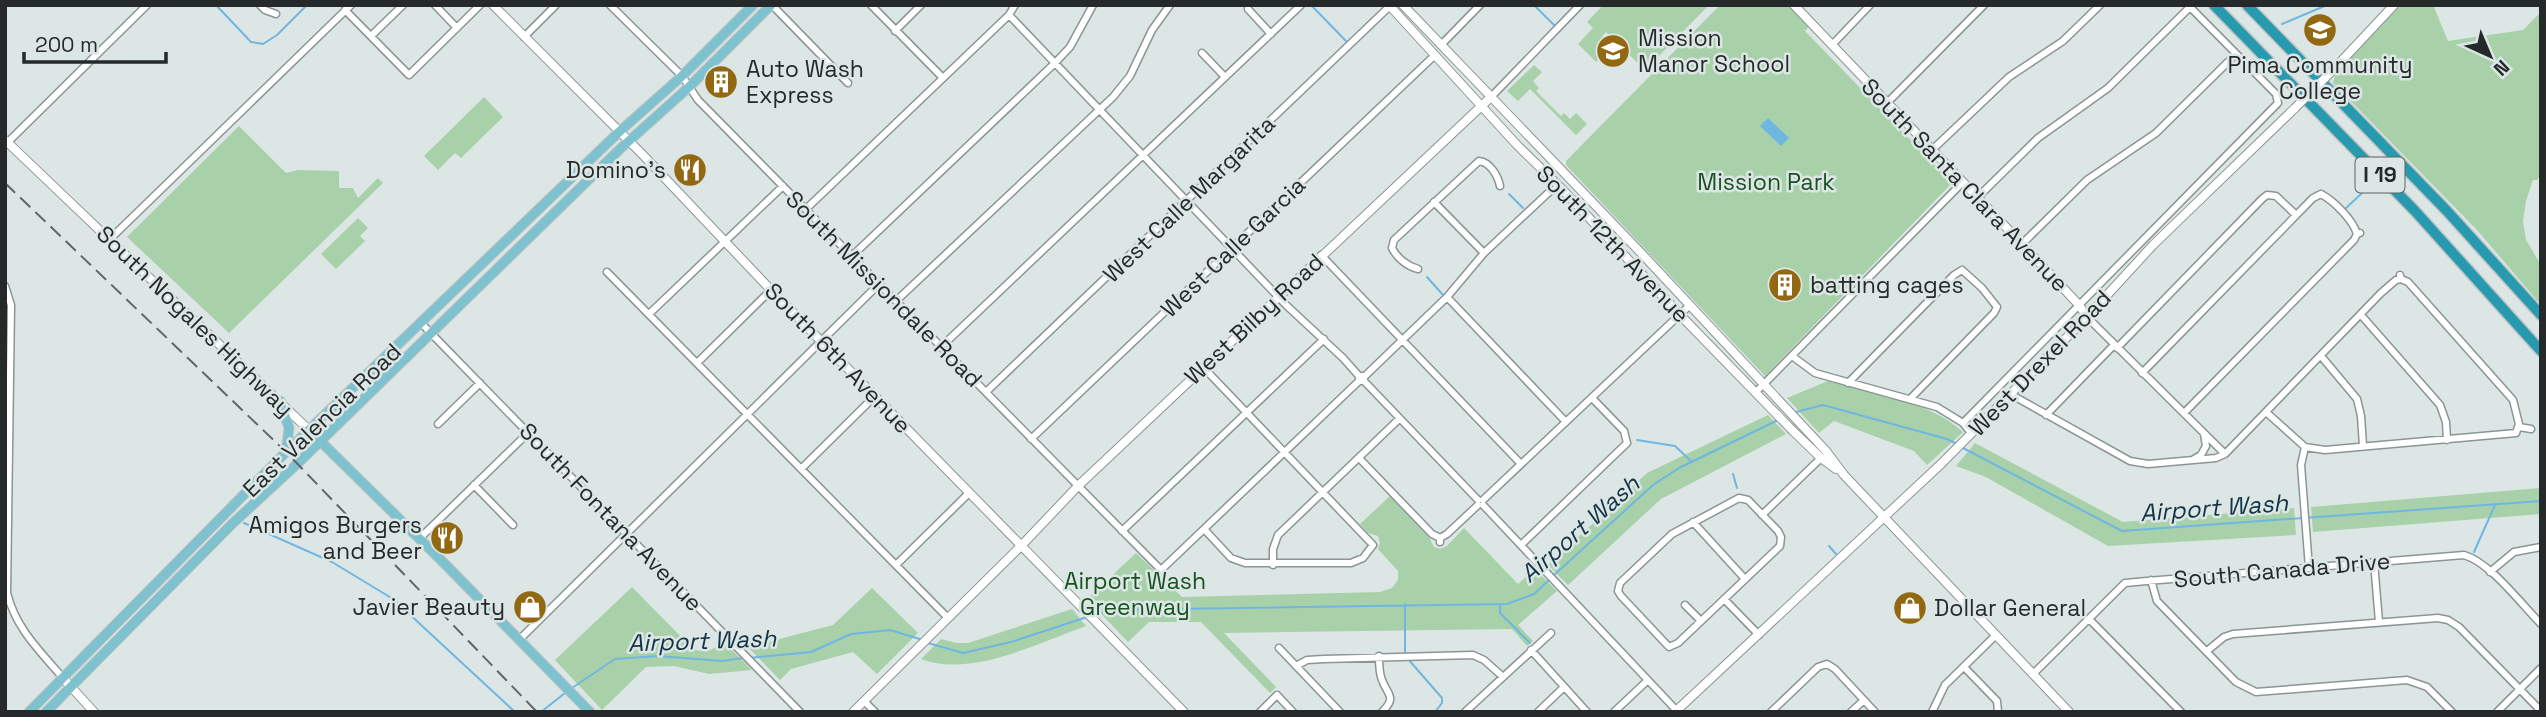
<svg xmlns="http://www.w3.org/2000/svg" width="2546" height="717" font-family="'Space Grotesk',sans-serif">
<rect width="100%" height="100%" fill="#dce6e5"/>
<!-- green -->
<path fill="#a8d1aa" d="M1603,5H1709L1645,70L1606,32L1602,36L1623,56L1615,64L1604,53L1596,62L1578,44L1593,28L1587,22Z
M1720,5H1788L1809,26L1805,31L1952,183L1765,376L1566,165V161Z
M2399,5H2433L2448,41L2523,30L2541,12V174L2537,180H2533L2526,201L2523,221L2526,240L2541,265V305L2477,230L2333,83L2336,71Z
M1534,65L1542,72L1533,81L1539,88L1536,91L1561,116L1564,113L1570,119L1576,113L1587,124L1576,135L1530,89L1518,101L1507,91Z
M484,97L503,117L461,158L455,153L438,170L424,156Z
M239,126L286,173L298,170L339,171V188H353L358,198L378,178L383,183L229,333L127,237Z
M358,218L368,228L360,236L365,241L336,269L321,254Z
M1828,381C1871,393 1930,401 1963,432L1927,465L1914,451L1834,421L1819,433L1787,398Z
M1768,415L1786,434L1661,499L1568,585L1548,565L1647,473Z
M1975,443L2123,522L2294,508L2296,535L2108,546L1986,477L1956,466Z
M2541,488V514L2313,532L2311,507Z
M1390,496L1429,537L1434,547L1440,549L1447,546L1464,528L1518,584L1535,569L1557,591L1518,625L1533,641L1527,646L1512,629L1224,633L1276,687L1270,693L1201,622H1149L1128,642L1087,599L1136,553L1182,597L1380,592L1392,588L1398,580V571L1378,549L1380,543L1378,536L1368,533L1360,524Z
M632,587L693,649C707,653 712,651 723,641L752,670L709,674L674,666L646,667L602,710L555,660Z
M872,588L918,633L877,674L853,652L791,669L780,680L748,647L833,625Z
M1072,609L1086,626C1038,643 971,678 921,659L941,639L956,643H968Z"/>
<!-- water -->
<path fill="#6fb6e1" d="M1768,118L1789,138L1781,146L1760,126Z"/>
<g fill="none" stroke-linecap="round" stroke-linejoin="round">
<!-- stream -->
<path stroke="#6fb6e1" stroke-width="2" d="M216,5L251,42L263,44L277,35L307,5
M1311,5L1347,42
M1534,5L1554,25
M2282,24L2327,5
M1509,194L1523,208
M2345,209L2363,192
M1427,277L1443,295
M1796,412L1823,405L1947,439L1955,443
M1637,440L1675,446L1692,462
M1963,448L2122,531L2541,501
M1733,474L1737,488
M244,523L332,562L393,599L515,712
M1829,546L1836,554
M2474,552L2495,505
M1554,575L1653,485L1679,468L1778,420
M1500,604V613L1530,643
M1092,615L1111,610L1507,604L1534,594L1550,579
M928,643L963,653L1011,642L1087,617
M1405,652V604
M749,658L811,652L851,634L890,630L923,640
M1408,659L1442,698V703L1435,712
M572,688L615,659L658,656L722,661L743,658
M541,712L565,693"/>
<!-- street casing -->
<g stroke="#8b9594" stroke-width="9">
<path id="street" d="M260,5L265,10L276,14
M435,5L457,28
M610,5L682,76L698,100L1161,570L1359,381
M772,5L848,83
M871,5L943,78
M1248,9L1271,34
M345,10L409,75L480,5
M1009,15L1286,305L1343,358L1359,376V381H1364V376H1359
M895,31L921,5
M371,36L403,5
M524,37L556,5
M1441,45L1480,5
M1832,45L1870,5
M1202,53L1225,77
M1491,97L1580,5
M1887,103L1984,5
M8,142L147,5
M1932,150L2009,77L2063,41L2100,5
M2321,194C2334,201 2353,220 2357,234
M1977,198L2038,138L2108,88L2190,7
M1434,202L1484,253
M806,209L1009,15L1015,5
M110,239L351,5
M2022,244L2087,180L2156,133L2236,54
M1321,255L1521,464
M852,256L1055,63L1070,47L1093,5
M1418,269C1407,266 1397,258 1392,248L1394,240L1479,161C1490,162 1498,176 1500,186
M1962,270L1982,288L1997,307
M607,272L948,618
M5,286L11,305L7,593C16,629 40,651 63,678
M1447,297L1566,422
M896,301L1113,97L1130,76L1152,30L1170,5
M649,314L783,186
M2361,315L2440,405L2446,422L2447,440
M2087,317L2225,454
M422,324L800,712
M941,347L1301,5
M2117,348L2262,199L2267,195L2276,196L2296,215
M1792,356L1815,373L1937,407L1963,423L1971,433
M2321,356L2357,399L2361,416L2363,446
M697,363L771,290
M1203,367L1373,545L1363,558L1351,563H1245L1231,558L1204,529
M2142,373L2313,198L2321,194
M1365,376L1447,297L1484,253L1547,194L1552,190L1562,189
M1364,381L1478,500
M1848,383L1954,275L1962,270
M986,392L1391,5
M1756,392L1963,182
M2010,394L2130,461L2148,464L2216,458L2225,454L2381,293L2396,280L2401,279
M1911,398L1994,313L1997,307
M2266,412L2305,447L2325,450L2516,433L2519,424L2513,400L2408,282L2401,279L2400,275
M2184,413L2354,240L2357,234L2360,233
M2046,415L2114,345
M1963,423L2278,103L2276,94L2188,5
M438,424L480,383
M2519,427L2531,429
M1031,439L1435,55
M2305,447L2301,465L2309,568
M1359,458L1432,534L1440,538
M2194,459L2201,455L2206,446L2204,434
M801,469L875,396
M474,485L513,525
M1739,498L1748,500L1778,531L1781,537L1780,546L1678,643L1669,647L1621,596L1618,591L1620,583L1672,534Z
M1483,500L1690,305
M1483,505L1678,712
M1762,515L1821,458
M1693,522L1745,579
M1122,531L1324,339
M420,538L529,432
M1440,542V538L1447,534L1478,505
M1521,545L1627,443L1624,431L1592,398
M2374,562L2379,622
M896,565L969,493
M1273,565V549L1278,535L1399,419
M2490,572L2514,552L2541,547
M2151,580L2157,601L2236,682L2256,692L2407,680L2427,687L2452,712
M1724,599L1759,635
M1685,605L1701,621
M2089,619L2181,712
M519,640L879,284
M1279,648L1340,712
M1531,650L1587,712
M2207,651L2224,637L2233,634L2438,618L2448,620L2459,627L2541,711
M1379,656C1379,664 1379,673 1382,680C1388,696 1397,697 1382,712
M1296,666L1307,660L1324,659L1473,655L1484,660L1502,676
M1964,667L1997,701L1998,712
M2033,674L2125,583L2147,581L2464,555C2491,563 2521,604 2541,624
M864,701L875,712
M1260,712L1277,695L1293,712
M1465,712L1551,633
M1538,712L1564,687
M1614,712L1648,680
M1771,712L1818,667L1827,664L1835,669L1875,712
M1851,712L1864,700
M1932,712L1945,685L1996,635
M2497,712L2541,668"/>
</g>
<!-- secondary casing -->
<g stroke="#8b9594" stroke-width="10">
<path id="secondary" d="M493,5L642,154L771,290L1184,712
M1389,5L1517,145L1562,189L1684,319L1793,431L1821,458L1836,469
M1403,5L1643,255L1826,451L1844,475L2069,712
M1794,5L2022,244L2079,305L2087,317
M2333,70L2394,5
M5,140L309,430
M63,678L94,712
M853,712L1021,546L1078,486L1491,97
M1675,712L1941,464L2087,317L2153,245L2295,108"/>
</g>
<!-- primary casing -->
<g stroke="#c2c3c3" stroke-width="11">
<path id="primary" d="M280,401L289,428L286,452
M309,430L440,559L590,712
M29,712L286,452L619,132L682,76L753,5
M46,712L232,524L297,464L620,149L689,87L771,5"/>
</g>
<!-- highway casing -->
<g stroke="#c2c3c3" stroke-width="13">
<path id="highway" d="M2214,5L2415,211L2541,351
M2247,5L2447,211L2541,315"/>
</g>
<!-- street -->
<use href="#street" stroke="#fff" stroke-width="6"/>
<!-- secondary -->
<use href="#secondary" stroke="#fff" stroke-width="8"/>
<!-- primary -->
<use href="#primary" stroke="#7ec2d0" stroke-width="9"/>
<!-- highway -->
<use href="#highway" stroke="#289ab0" stroke-width="10"/>
<!-- rail -->
<path stroke="#616766" stroke-width="2" stroke-dasharray="14 7" stroke-linecap="butt" d="M5,183L286,452L537,712"/>
<!-- secondary-bridge casing -->
<g stroke="#8b9594" stroke-width="10" stroke-linecap="butt">
<path id="secondary-bridge" d="M2295,108L2333,70"/>
</g>
<!-- secondary-bridge -->
<use href="#secondary-bridge" stroke="#fff" stroke-width="8"/>
</g>
<!-- icons -->
<defs>
<g id="university-disc" transform="scale(1.75)"><circle r="9.5" fill="#936812" stroke="#dce6e5"/><path d="M0-5L7-2L0 1L-7-2ZM-4 1L0 2.5L4 1V4Q0 6-4 4Z" fill="#fff"/></g>
<g id="school-disc" transform="scale(1.75)"><circle r="9.5" fill="#936812" stroke="#dce6e5"/><path d="M0-5L7-2L0 1L-7-2ZM-4 1L0 2.5L4 1V4Q0 6-4 4Z" fill="#fff"/></g>
<g id="building-disc" transform="scale(1.75)"><circle r="9.5" fill="#936812" stroke="#dce6e5"/><path d="M-4-6H4V6H1V3H-1V6H-4ZM-2.5-4.3h1.7v1.8h-1.7ZM.8-4.3h1.7v1.8H.8ZM-2.5-1h1.7V.8h-1.7ZM.8-1h1.7V.8H.8Z" fill="#fff"/></g>
<g id="restaurant-disc" transform="scale(1.75)"><circle r="9.5" fill="#936812" stroke="#dce6e5"/><path d="M-5-6h1v4h1v-4h1v4h1v-4h1v5L-1.5 .5V6h-2V.5L-5-1ZM5-6V6H3V1.5H1.5Q1.5-4 5-6Z" fill="#fff"/></g>
<g id="shop-disc" transform="scale(1.75)"><circle r="9.5" fill="#936812" stroke="#dce6e5"/><path d="M-5-2.5h2.3a2.7 3.5 0 0 1 5.4 0H5L5.5 6h-11ZM-1.5-2.5h3a1.5 2.3 0 0 0-3 0Z" fill="#fff"/></g>
</defs>
<g fill-rule="evenodd">
<use href="#university-disc" x="2320" y="30"/>
<use href="#school-disc" x="1613" y="51"/>
<use href="#building-disc" x="721" y="82"/>
<use href="#restaurant-disc" x="690" y="170"/>
<use href="#building-disc" x="1785" y="285"/>
<use href="#restaurant-disc" x="447" y="538"/>
<use href="#shop-disc" x="530" y="607"/>
<use href="#shop-disc" x="1910" y="608"/>
</g>
<g text-anchor="middle" stroke-width="5" stroke-linejoin="round" paint-order="stroke">
<!-- shield labels -->
<rect fill="#dce6e5" stroke="#5c6261" stroke-width="2" x="2355.5" y="157.5" width="49" height="35" rx="5"/>
<g font-size="21" font-weight="bold" fill="#252929">
<text x="2380" y="182">I 19</text>
</g>
<!-- poi labels -->
<g font-size="23" fill="#252929" stroke="#dce6e5" text-anchor="start">
<text x="1638" y="46">Mission<tspan x="1638" dy="26">Manor School</tspan></text>
<text x="2320" y="73" text-anchor="middle">Pima Community<tspan x="2320" dy="26">College</tspan></text>
<text x="746" y="77">Auto Wash<tspan x="746" dy="26">Express</tspan></text>
<text x="666" y="178" text-anchor="end">Domino's</text>
<text x="1810" y="293">batting cages</text>
<text x="422" y="533" text-anchor="end">Amigos Burgers<tspan x="422" dy="26">and Beer</tspan></text>
<text x="505" y="615" text-anchor="end">Javier Beauty</text>
<text x="1934" y="616">Dollar General</text>
</g>
<!-- park labels -->
<g font-size="23" fill="#175221" stroke="#dce6e5">
<text x="1766" y="190">Mission Park</text>
<text x="1135" y="589">Airport Wash<tspan x="1135" dy="26">Greenway</tspan></text>
</g>
<!-- street labels -->
<g font-size="23" fill="#252929" stroke="#dce6e5">
<text transform="translate(1965 185) rotate(46)" y="8">South Santa Clara Avenue</text>
<text transform="translate(1189 199) rotate(-44)" y="8">West Calle Margarita</text>
<text transform="translate(1613 244) rotate(46)" y="8">South 12th Avenue</text>
<text transform="translate(1233 247) rotate(-44)" y="8">West Calle Garcia</text>
<text transform="translate(884 289) rotate(45)" y="8">South Missiondale Road</text>
<text transform="translate(1254 319) rotate(-43)" y="8">West Bilby Road</text>
<text transform="translate(195 321) rotate(44)" y="8">South Nogales Highway</text>
<text transform="translate(838 358) rotate(46)" y="8">South 6th Avenue</text>
<text transform="translate(2040 363) rotate(-46)" y="8">West Drexel Road</text>
<text transform="translate(322 420) rotate(-44)" y="8">East Valencia Road</text>
<text transform="translate(611 517) rotate(46)" y="8">South Fontana Avenue</text>
<text transform="translate(2282 570) rotate(-5)" y="8">South Canada Drive</text>
</g>
<!-- water labels -->
<g font-size="24" font-style="italic" fill="#133346" stroke="#dce6e5">
<text transform="translate(2214 508) rotate(-4)" y="8">Airport Wash</text>
<text transform="translate(1580 529) rotate(-41)" y="8">Airport Wash</text>
<text transform="translate(702 641) rotate(-2)" y="8">Airport Wash</text>
</g>
</g>
<!-- border -->
<rect width="2546" height="717" fill="none" stroke="#252929" stroke-width="14"/>
<!-- north arrow -->
<g transform="translate(2490 56) rotate(136)" stroke="#dce6e5" stroke-width="5" paint-order="stroke">
<path d="M0-5L12 26L0 18L-12 26Z" fill="#252929"/>
<text y="-10" font-size="19" font-weight="bold" text-anchor="middle" fill="#252929">N</text>
</g>
<!-- scale -->
<path d="M24 52v10h142v-10" fill="none" stroke="#252929" stroke-width="3.5"/>
<text x="35" y="52" font-size="21" fill="#252929" stroke="#dce6e5" stroke-width="5" paint-order="stroke">200 m</text>
</svg>
